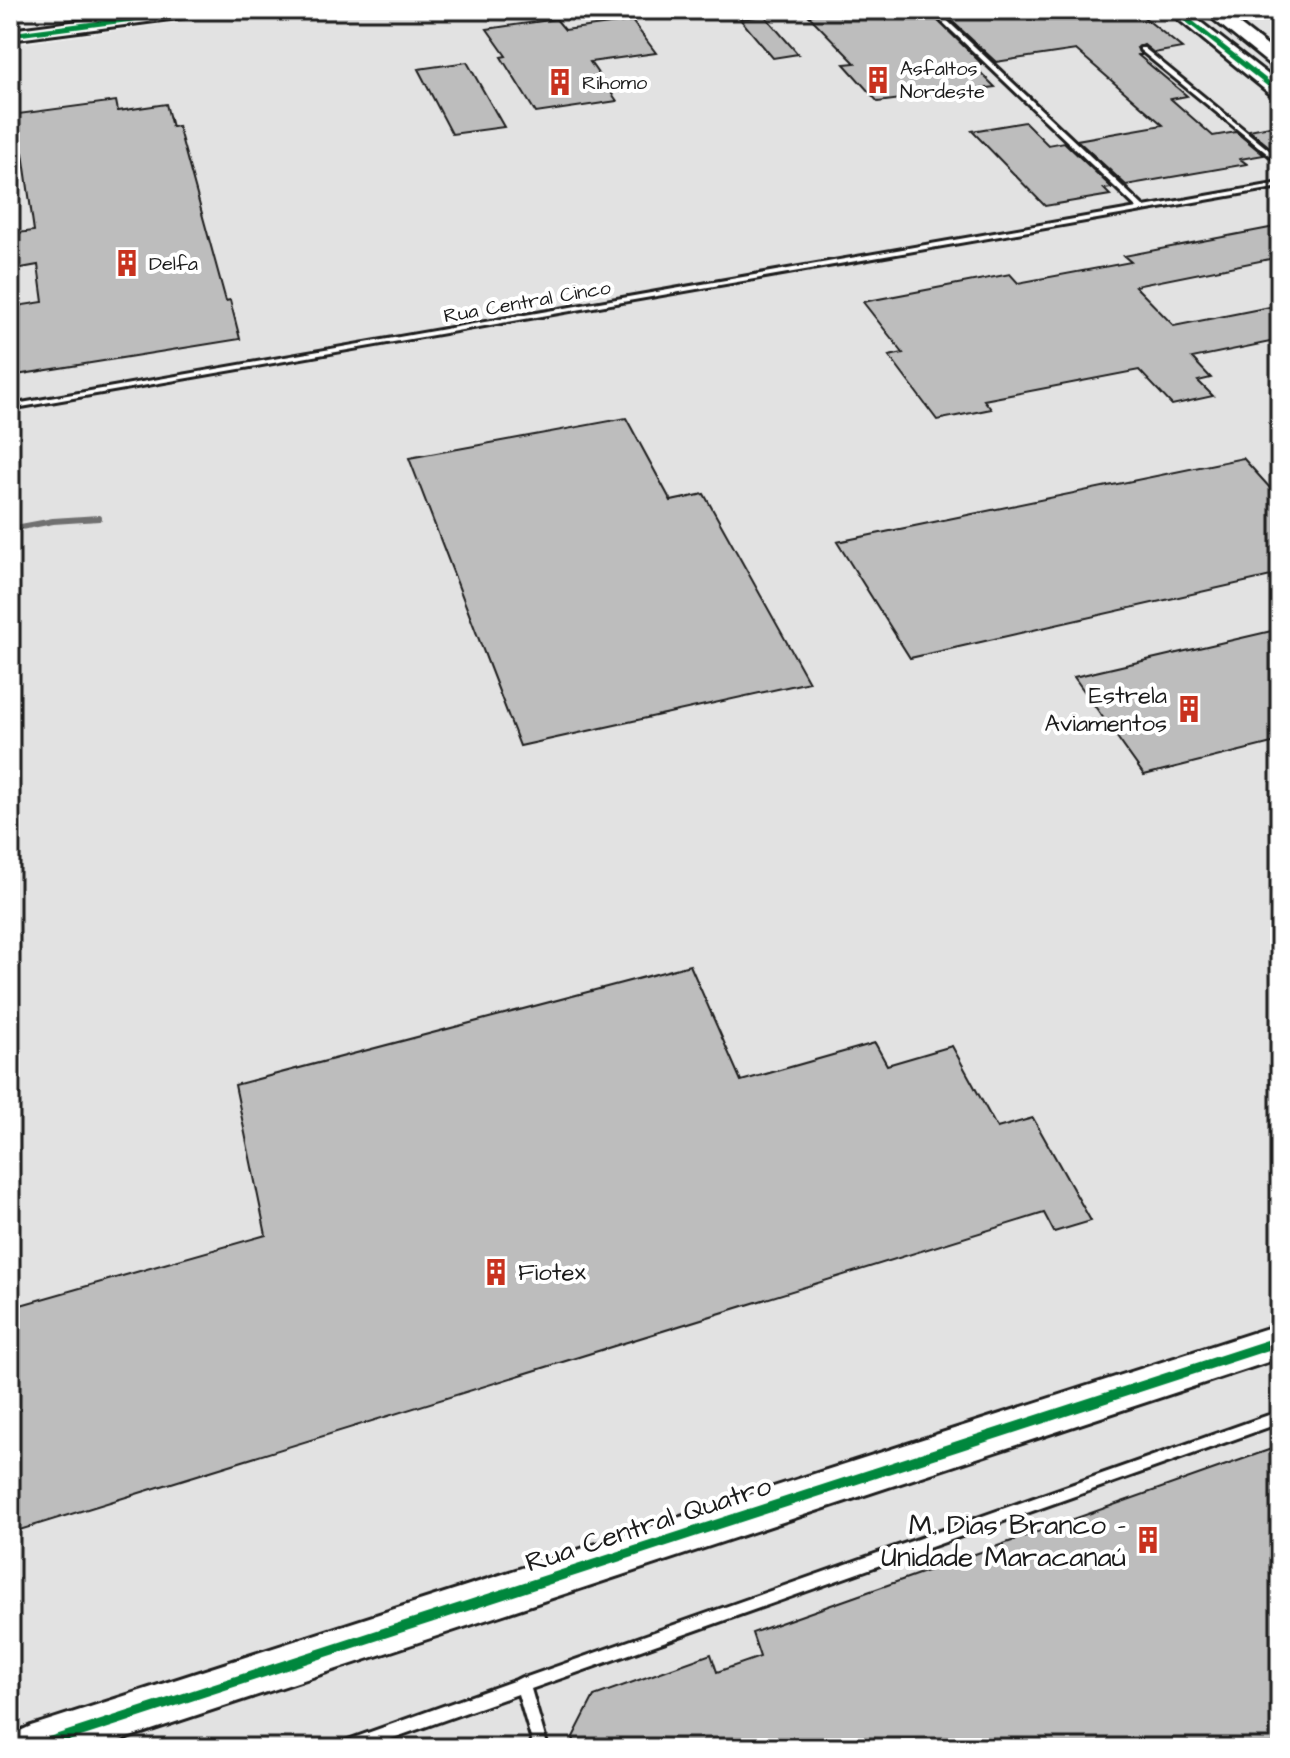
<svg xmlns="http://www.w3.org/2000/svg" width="1290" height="1758" font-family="'Architects Daughter',sans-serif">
<rect width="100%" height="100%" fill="#f2f2f2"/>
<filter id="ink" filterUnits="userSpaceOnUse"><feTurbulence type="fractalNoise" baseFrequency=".0125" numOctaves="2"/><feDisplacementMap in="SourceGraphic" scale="16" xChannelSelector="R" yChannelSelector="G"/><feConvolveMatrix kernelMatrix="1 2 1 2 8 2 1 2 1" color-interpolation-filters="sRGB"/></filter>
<g filter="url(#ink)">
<!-- built -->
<path fill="#e2e2e2" d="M266,10H1280V1748H10V45Z"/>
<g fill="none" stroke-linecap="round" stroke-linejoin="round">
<!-- stream -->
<path stroke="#707070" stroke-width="6" d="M10,529L53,521L99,518"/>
</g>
<!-- building -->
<path fill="#bdbdbd" stroke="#1c1c1c" stroke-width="2" d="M808,10H927L982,64L974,66L995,87L878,102L844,64L855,63L809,16L812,15Z
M940,10H1135L1182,48L1154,53L1144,45L1137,48L1141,55H1138L1187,96L1171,99L1213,136L1236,132L1264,155L1240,159L1247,164L1126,185L1077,140L1163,125L1076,50L996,62Z
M765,16L798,54L773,58L740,19Z
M556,19L565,30L632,21L656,53L590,62L617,101L536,113L501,57L506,56L487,29Z
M467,62L504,127L452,134L418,69Z
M116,101L118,111L166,104L172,127L178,126L226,301L230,300L240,339L10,376V307L43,302L38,265L10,270V234L34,231L23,153L13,154L10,127L19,126L18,114Z
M1025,122L1048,145L1064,142L1112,188L1104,189L1110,195L1045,206L972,131Z
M1280,124V152L1277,153L1249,130Z
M1280,226V257L1135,286L1174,326L1280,305V340L1192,358L1211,378L1198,381L1213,396L1172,405L1139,370L984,400L991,409L937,420L889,356L903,353L863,302L1010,274L1018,283L1131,262L1124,256Z
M626,418L671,501L704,494L809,682L520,746L409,458Z
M1243,458L1280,499V574L910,658L837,542Z
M1280,629V741L1144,775L1074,677Z
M690,965L741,1081L875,1043L887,1065L952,1046L997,1128L1033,1118L1091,1221L1054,1232L1044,1213L10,1533V1308L266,1235L235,1085Z
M1280,1446V1748H576L573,1737L594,1696L711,1654L717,1672L760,1657L752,1633Z"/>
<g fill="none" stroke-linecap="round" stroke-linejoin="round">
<!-- lane casing -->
<g stroke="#1c1c1c" stroke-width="6">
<path id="lane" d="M930,10H936L1144,207L1280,183V187L10,409V405L1137,208Z
M1140,48H1144L1280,159V164L1140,50Z
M1280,1411V1423L531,1689L548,1748H534L518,1694L365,1748H338L340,1743L345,1741L516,1680L522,1677L524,1678Z"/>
</g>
<!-- secondary casing -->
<g stroke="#1c1c1c" stroke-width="6">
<path id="secondary" d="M162,10H209L201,15L10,40V30Z
M1167,10H1185L1280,84V98L1274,97Z
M1202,10H1221L1280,56V69L1274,68Z
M1280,1324V1358L97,1748H10L16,1733L31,1726Z"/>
</g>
<!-- lane -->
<use href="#lane" fill="#fff" fill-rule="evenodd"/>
<!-- secondary -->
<use href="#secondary" fill="#fff" fill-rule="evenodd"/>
<!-- cycleway-far1 casing -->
<g stroke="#fff" stroke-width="8">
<path id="cycleway-far1" d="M1175,10L1280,93
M10,35L201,10"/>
</g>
<!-- cycleway casing -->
<g stroke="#fff" stroke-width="15">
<path id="cycleway" d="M31,1748L1280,1341"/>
</g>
<!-- cycleway-far1 -->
<use href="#cycleway-far1" stroke="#00873e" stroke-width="5"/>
<!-- cycleway -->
<use href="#cycleway" stroke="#00873e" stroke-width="10"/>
</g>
</g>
<!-- icons -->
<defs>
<g id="building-bare" transform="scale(2.16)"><path d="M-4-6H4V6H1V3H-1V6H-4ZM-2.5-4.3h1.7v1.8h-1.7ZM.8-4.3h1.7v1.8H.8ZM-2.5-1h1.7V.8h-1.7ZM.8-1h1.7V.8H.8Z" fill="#c8321e" stroke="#fff" stroke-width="2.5" paint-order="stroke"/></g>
</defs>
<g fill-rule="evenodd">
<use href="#building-bare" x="878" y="80"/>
<use href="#building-bare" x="560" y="82"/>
<use href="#building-bare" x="127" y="263"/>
<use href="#building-bare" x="1189" y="709"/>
<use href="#building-bare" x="496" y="1272"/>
<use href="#building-bare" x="1148" y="1540"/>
</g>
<g text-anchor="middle" stroke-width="8" stroke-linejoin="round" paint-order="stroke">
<!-- far-poi labels -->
<g font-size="20" fill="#1c1c1c" stroke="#fff" text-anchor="start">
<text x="900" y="75">Asfaltos<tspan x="900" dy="23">Nordeste</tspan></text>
<text x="582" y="89">Rihomo</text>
<text x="149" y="270">Delfa</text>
</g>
<!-- far-street labels -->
<g font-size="20" fill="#1c1c1c" stroke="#fff">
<text transform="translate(527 301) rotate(-10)" y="7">Rua Central Cinco</text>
</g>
<!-- poi labels -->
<g font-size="24" fill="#1c1c1c" stroke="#fff" text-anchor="end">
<text x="1167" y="703">Estrela<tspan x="1167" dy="28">Aviamentos</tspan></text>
<text x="518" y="1280" text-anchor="start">Fiotex</text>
</g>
<!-- near-street labels -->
<g font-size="28" fill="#1c1c1c" stroke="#fff">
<text transform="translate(648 1523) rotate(-18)" y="10">Rua Central Quatro</text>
</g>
<!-- near-poi labels -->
<g font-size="28" fill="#1c1c1c" stroke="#fff" text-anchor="end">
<text x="1126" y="1534">M. Dias Branco -<tspan x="1126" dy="32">Unidade Maracanaú</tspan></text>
</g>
</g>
<!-- margin -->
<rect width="1290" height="1758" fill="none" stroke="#fff" stroke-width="40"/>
<rect x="20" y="20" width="1250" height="1718" fill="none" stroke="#1c1c1c" stroke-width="3" filter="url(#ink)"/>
</svg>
